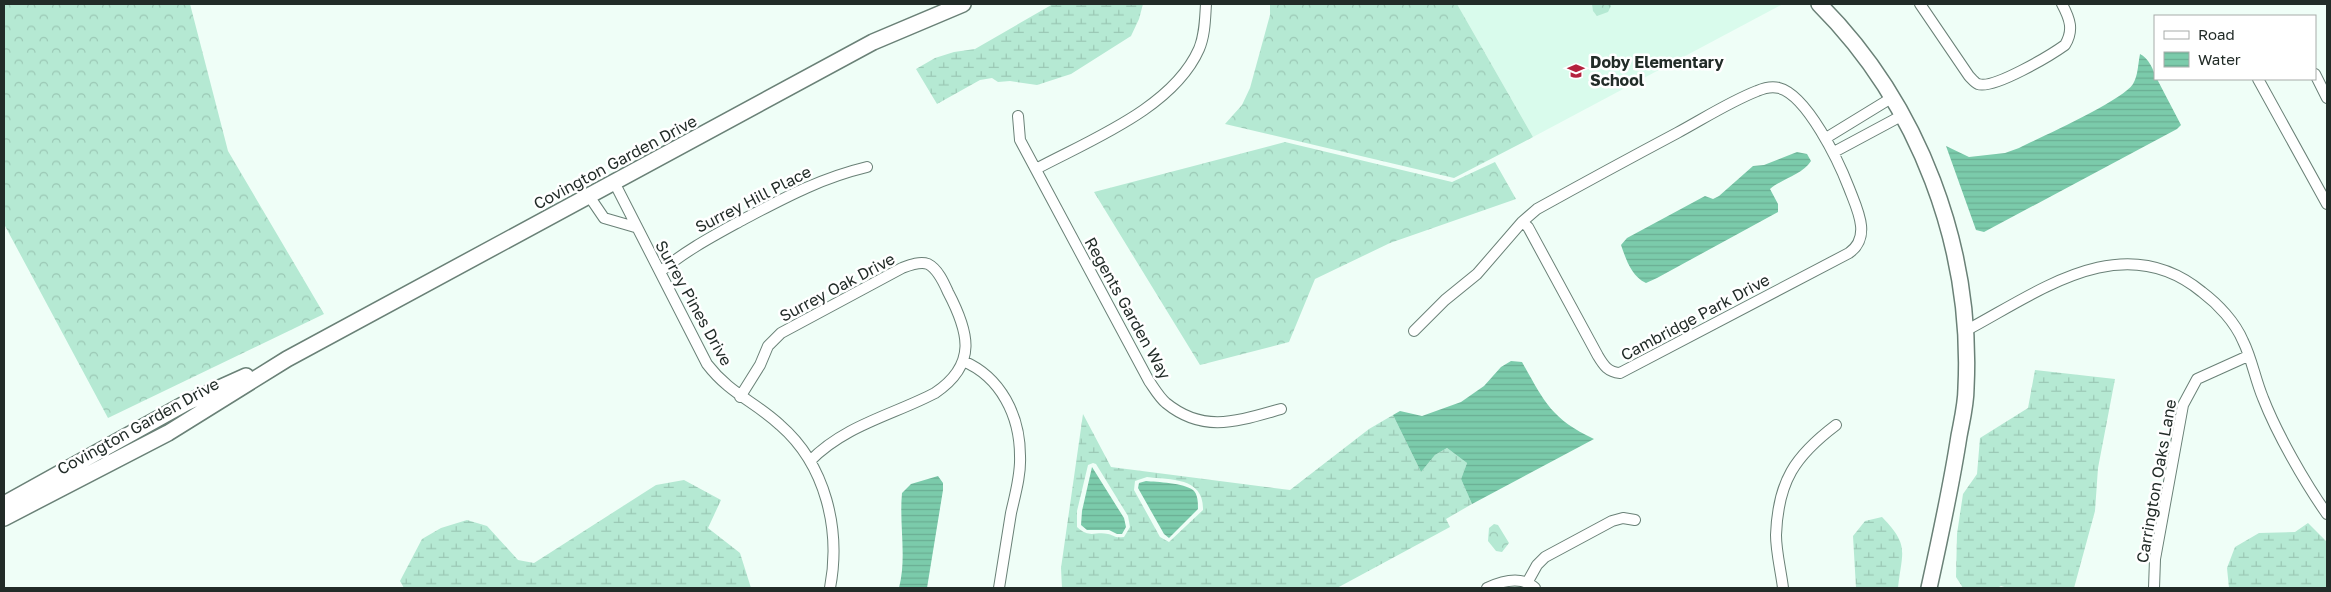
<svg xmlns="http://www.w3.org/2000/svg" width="2331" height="592" font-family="'Golos Text',sans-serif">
<defs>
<pattern id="forest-crowns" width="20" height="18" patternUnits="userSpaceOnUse" patternTransform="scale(1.25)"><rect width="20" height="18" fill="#b5e9d3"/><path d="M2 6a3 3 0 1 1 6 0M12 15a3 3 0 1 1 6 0" fill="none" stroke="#9bc8b5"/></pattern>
<pattern id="wetland-marsh" width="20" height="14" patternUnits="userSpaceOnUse" patternTransform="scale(1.25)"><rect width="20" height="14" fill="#b5e9d3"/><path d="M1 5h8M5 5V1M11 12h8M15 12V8" fill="none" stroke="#9bc8b5"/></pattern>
<pattern id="water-rules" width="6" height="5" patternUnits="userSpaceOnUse" patternTransform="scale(1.25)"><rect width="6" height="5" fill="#7bcbab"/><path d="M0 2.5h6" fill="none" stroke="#6aae93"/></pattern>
</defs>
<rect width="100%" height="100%" fill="#effef7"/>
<!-- built -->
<path fill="#d9fbec" d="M1457,4H1783L1533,137Z"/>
<!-- forest -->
<path fill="url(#forest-crowns)" d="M4,4H190L228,151L324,314L108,418L4,224Z
M1270,4H1457L1533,137L1454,178L1225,124L1242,105L1250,88L1270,15Z
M1592,4H1610L1611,6L1608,12L1597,16L1593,11Z
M1285,142L1452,182L1495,162L1516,199L1390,243L1315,279L1289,342L1200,365L1094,192Z
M1494,524L1498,525L1509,543L1502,552L1496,551L1488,541L1489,528Z"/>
<!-- wetland -->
<path fill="url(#wetland-marsh)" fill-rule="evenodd" d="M1053,4H1143L1139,19L1131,36L1071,74L1037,85L1010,81L998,82L992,78L980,80L937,104L916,69L935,58L954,52L975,49Z
M2035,370L2115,379L2098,468L2095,511L2074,588H2008L2001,586L1997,588H1963L1956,577L1957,534L1963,494L1977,474L1980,438L2028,408Z
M1083,414L1111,467L1290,490L1369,429L1393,415L1421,472L1435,455L1447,448L1467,463L1461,479L1472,504L1446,519L1450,527L1337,588H1062L1061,568ZM1093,463L1096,464L1128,516L1130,527L1124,537C1114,538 1116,536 1108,534C1095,531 1090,539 1077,527V511L1088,465ZM1147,477C1171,480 1204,477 1203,510L1169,542L1160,537L1134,490L1135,481Z
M684,480L721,500L708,528L740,553L751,588H404L400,581L422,539L441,528L467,520L487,526L518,560L534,563L656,485Z
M1882,517C1910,546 1902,551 1898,588H1856L1853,536L1865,521Z
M2308,523L2327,542V588H2229L2227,568L2235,547L2259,533L2295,532Z"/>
<!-- water -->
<path fill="url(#water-rules)" d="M2140,54C2148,58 2155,70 2155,79H2157L2181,125L2177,129L1984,232L1976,230L1946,146L1969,157L2005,153L2019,148C2041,137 2122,101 2133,84C2138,76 2138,64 2140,54Z
M1797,152L1807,154L1811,161C1802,175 1783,178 1770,189L1778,204V212L1657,278L1646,283C1631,276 1626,259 1621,245L1627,238L1705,196L1713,199L1719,196L1753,166L1764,165Z
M1511,361L1522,362C1544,401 1551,419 1594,439L1472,504L1461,479L1467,463L1447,448L1435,455L1421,472L1393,415L1400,411L1422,416L1461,402L1484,386L1501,367Z
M1092,467L1124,518L1126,527L1122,534H1117L1109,530H1087L1081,525L1082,511Z
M938,476L943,483V490L927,588H899C907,557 899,525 902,493L911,484Z
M1146,481C1157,482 1184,483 1193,490C1198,494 1198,503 1198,509L1169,538L1164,534L1138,488L1139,483Z"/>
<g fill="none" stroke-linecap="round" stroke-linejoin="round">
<!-- street casing -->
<g stroke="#6a8177" stroke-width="12">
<path id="street" d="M1920,4L1969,76C1972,79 1975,83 1978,84C1993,90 2051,55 2065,45C2074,30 2070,19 2062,4
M2315,74L2327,98
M2258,79L2327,204
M1018,116L1020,140L1149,381C1154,388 1159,397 1166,403C1204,434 1238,421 1281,409
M1826,138L1893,97
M1834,152L1903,115
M1036,169C1090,140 1173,108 1199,49C1205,35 1205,19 1206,4
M614,182L707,364C730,394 754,401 780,425C826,465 841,530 830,588
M589,196L604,218L635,227
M660,272C686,250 715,235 744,219C786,197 821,178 867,167
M1967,330C2040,291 2123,227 2202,292C2218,304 2235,322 2243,341C2252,359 2255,379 2263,398C2277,434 2305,483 2327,514
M1414,331L1445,300L1477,274L1522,222L1537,209C1584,183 1630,158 1677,133C1703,119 1729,102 1757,91C1764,88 1772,86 1779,88C1807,95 1839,162 1849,188C1857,209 1872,237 1849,253L1620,373C1608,372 1604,366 1598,356L1528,227L1522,222
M963,361C1001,377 1020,416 1020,456C1021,475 1015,495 1011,513C1007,538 1003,563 999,588
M740,397L760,365L768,346L781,333L902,268C910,265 920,261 928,264C938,269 944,283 948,292C969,332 978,364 935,393C893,415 845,425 810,461
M1527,583L1537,565L1545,557L1612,521L1623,518L1635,520
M1487,588C1502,581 1521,575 1535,588
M1783,588C1781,571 1776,552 1776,535C1778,481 1795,456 1836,425
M2154,588L2155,559L2183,405L2197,379L2248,356"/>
</g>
<!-- secondary casing -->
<g stroke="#6a8177" stroke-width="18">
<path id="secondary" d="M1819,4C1919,104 1973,247 1966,388C1966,404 1962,420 1959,436C1951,488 1940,538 1929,588
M4,504L186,403L246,376
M4,518L168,433L287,359L873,42L963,4"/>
</g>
<!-- street -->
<use href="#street" stroke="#fff" stroke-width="10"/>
<!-- secondary -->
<use href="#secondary" stroke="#fff" stroke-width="15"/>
</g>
<!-- icons -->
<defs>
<g id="school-bare" transform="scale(1.35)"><path d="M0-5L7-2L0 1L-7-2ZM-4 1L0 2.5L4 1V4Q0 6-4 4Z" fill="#b4223e" stroke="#fff" stroke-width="2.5" paint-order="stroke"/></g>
</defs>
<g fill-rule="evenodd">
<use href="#school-bare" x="1576" y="71"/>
</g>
<g text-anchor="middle" stroke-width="5" stroke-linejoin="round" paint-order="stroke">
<!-- poi labels -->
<g font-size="16" font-weight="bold" fill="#222c28" stroke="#fff" text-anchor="start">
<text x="1590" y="68">Doby Elementary<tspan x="1590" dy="18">School</tspan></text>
</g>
<!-- street labels -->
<g font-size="16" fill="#222c28" stroke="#fff">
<text transform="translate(615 162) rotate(-28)" y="6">Covington Garden Drive</text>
<text transform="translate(753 199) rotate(-27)" y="6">Surrey Hill Place</text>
<text transform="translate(837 287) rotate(-28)" y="6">Surrey Oak Drive</text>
<text transform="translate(694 303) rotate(61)" y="6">Surrey Pines Drive</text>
<text transform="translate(1128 308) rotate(61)" y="6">Regents Garden Way</text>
<text transform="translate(1695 317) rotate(-28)" y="6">Cambridge Park Drive</text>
<text transform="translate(138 426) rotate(-29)" y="6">Covington Garden Drive</text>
<text transform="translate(2156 481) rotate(-80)" y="6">Carrington Oaks Lane</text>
</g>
</g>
<!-- border -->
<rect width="2331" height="592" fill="none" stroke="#222c28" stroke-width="10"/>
<!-- legend -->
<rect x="2154" y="15" width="162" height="65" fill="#ffffff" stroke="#a7aba9"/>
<rect x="2164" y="31" width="25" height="8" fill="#ffffff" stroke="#a7aba9"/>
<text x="2198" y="40" font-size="15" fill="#222c28">Road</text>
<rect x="2164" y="52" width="25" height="15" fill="url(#water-rules)" stroke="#a7aba9"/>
<text x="2198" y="65" font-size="15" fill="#222c28">Water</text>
</svg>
